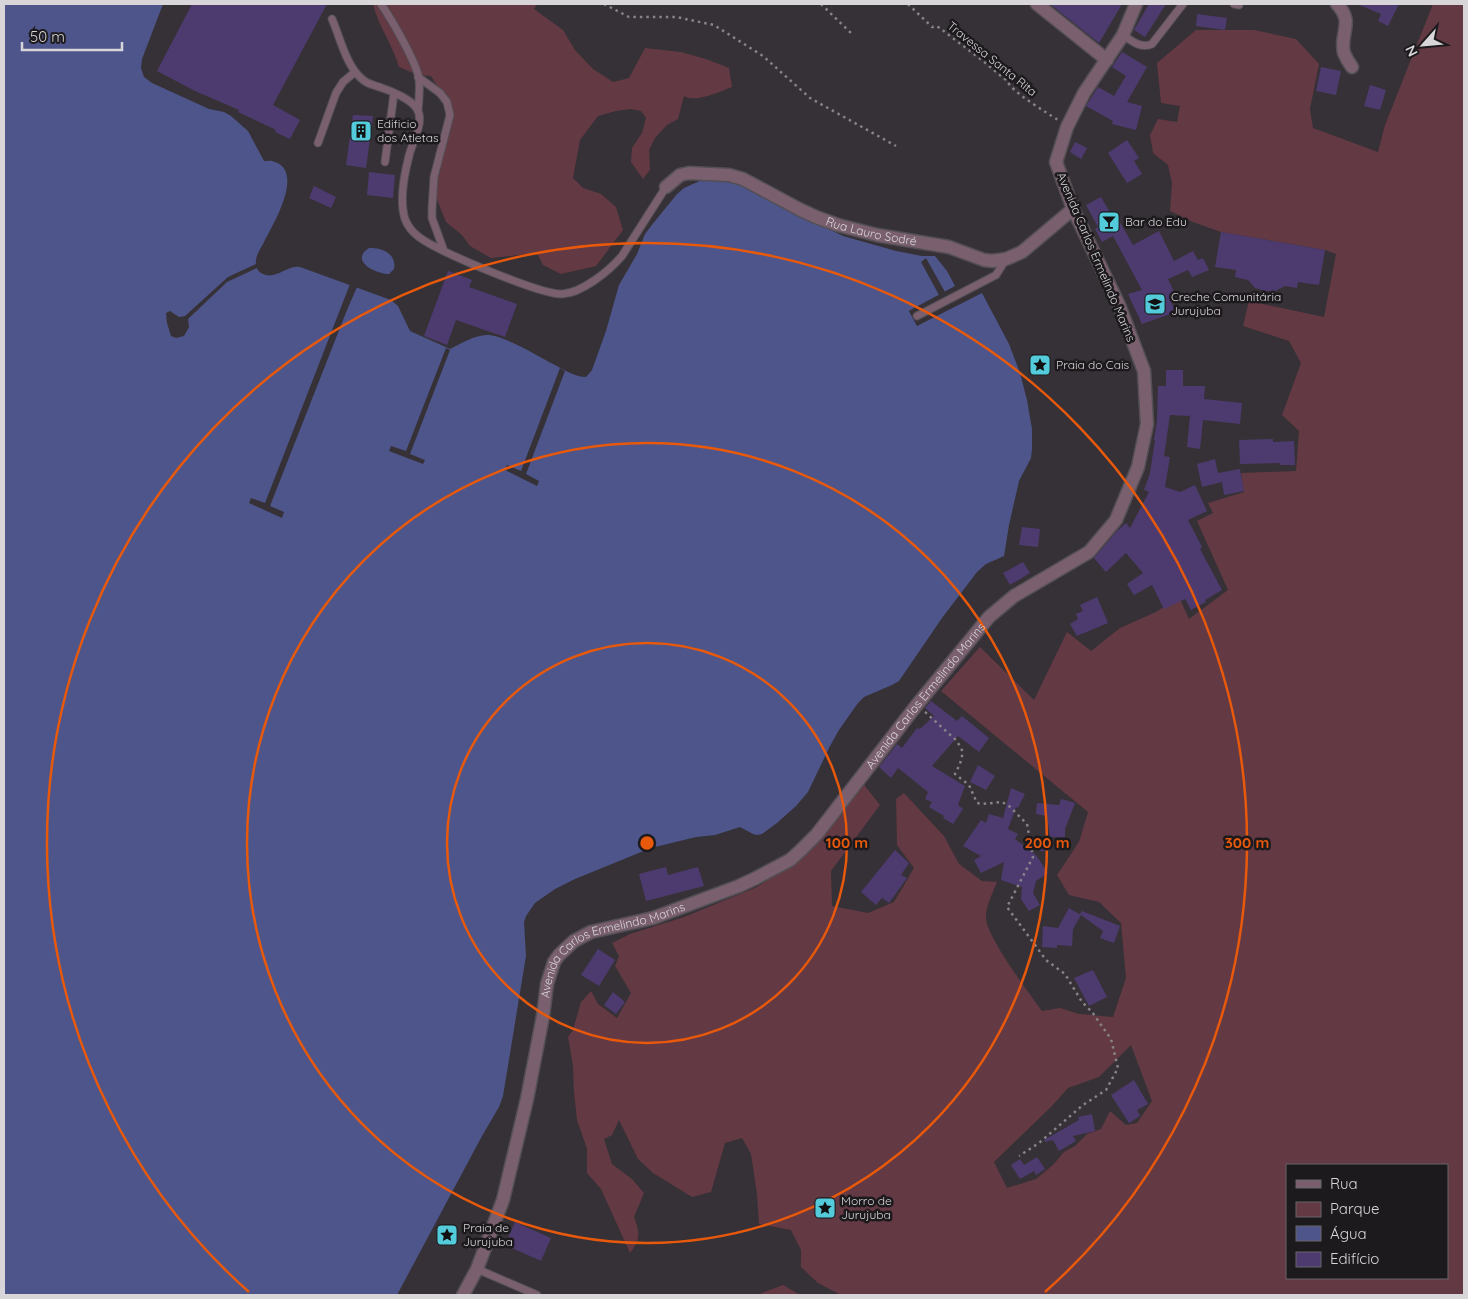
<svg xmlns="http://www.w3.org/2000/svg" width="1468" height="1299" font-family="Quicksand,sans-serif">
<rect width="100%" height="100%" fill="#363136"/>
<!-- green -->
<path fill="#633943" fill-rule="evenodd" d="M373,4H537L534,9L563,30L575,50L593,69L613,82L629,78L645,48L681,52L706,59L729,68L732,87C719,92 696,103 684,96L678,119L667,125L655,138L649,150L650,170L643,179L631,162L632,148L642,133L646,118L641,111L631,109L616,111L598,116L580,140L573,178L583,188L601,194L616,207L623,230L596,266L561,274L543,265L537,253L491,258L470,246L462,235L446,222L436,197L435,154L444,139L449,122L446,100L431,76L418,75L399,67C393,45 378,26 373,4Z
M1433,4H1464V1295H841L818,1283L801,1267V1250L791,1230L759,1224L757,1194L751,1154L742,1138L725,1143L711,1192L692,1197L653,1173L638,1159L619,1120L612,1135L604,1139L612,1164L632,1179L644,1193L634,1217C640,1233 641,1239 630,1253L601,1189L587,1173V1149L577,1120L574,1092L573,1066L568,1037L573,1030L581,1002L591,991L598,1004L617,1018L631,993L615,966L619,956L612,943L630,934L684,917L757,887L798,860L861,781L880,805L831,871L832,906L868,913L894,902L914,868L897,845L896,799L904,793L944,836L959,864L982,881L997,882C993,892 987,904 986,915C983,933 1030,994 1042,1011L1060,1008L1079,1014L1113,1017L1126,978L1121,923L1099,902L1069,895L1057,875L1079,842L1088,812L941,691L980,647L1034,700L1067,632L1091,651L1120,628L1156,612L1179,597L1189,619L1228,590L1197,521L1213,513L1208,503L1244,492L1241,473L1296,471L1299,431L1282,415L1301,363L1289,341L1243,326L1249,301L1324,317L1336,254L1325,250L1221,232L1193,222L1170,211L1172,183L1168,165L1153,153L1150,135L1158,119L1177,122L1180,106L1161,103L1157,63L1196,30H1254L1296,39L1319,64L1310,109L1313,128L1378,152L1385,125ZM1131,1045L1152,1101L1137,1123L1126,1125L1110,1111L1101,1129L1087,1134L1075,1146L1064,1152L1053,1165L1036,1179L1007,1188L994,1162L1052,1106L1068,1088L1099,1077ZM1287,1165H1447V1278H1287Z
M783,1285L800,1295H757Z"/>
<!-- water -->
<path fill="#4d558b" d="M4,4H163L142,59L141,68L144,77L152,83L209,109L224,112L231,116L248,131L264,161C267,161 271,160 275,162C304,172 274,223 265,240C262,247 256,254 256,261C255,267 258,272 263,274C276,280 287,265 300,267L391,300L398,306L410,331L450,349C462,343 473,336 486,335C503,334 541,358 557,366C566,371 576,377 586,377L592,370L606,331L619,285L637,254L645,234L651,226L677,194L684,188L711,176L724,177L843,236L896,251L922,256H935L947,271L955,286L909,311L917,326L982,293L1009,344L1020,373L1027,400L1032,429V449L1031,458L1019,481L1009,525L1004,556L986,564L977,572L942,618L899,681L892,685L864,697L858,703L839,730L830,746L808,792L796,806L777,823L762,834L757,835L753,834L740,827L715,835L696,837L651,848L575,879L555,889L535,903L526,916L524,922L526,956L503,1096L499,1107L482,1136L397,1295H4Z
M369,248C382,247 397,254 394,269L389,274C376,274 349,261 369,248Z"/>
<!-- pier -->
<path fill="#363136" d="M926,258L945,292L958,286L956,288L912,312L918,323L980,291L917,325L909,311L939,295L921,262Z
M256,264L257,268L227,282L188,319L189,327L184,336L176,338L171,336L167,323L166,313L170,311L179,317L185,316L228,277Z
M350,284L357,287L347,310L270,506L284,512L282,518L249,503L251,498L265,503Z
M446,348L450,350L410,454L425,460L423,464L389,451L391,446L406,451Z
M560,368L565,371L526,474L539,481L537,486L505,470L507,465L521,471Z"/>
<!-- building -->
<path fill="#4d3b70" d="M192,4H327L273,105L300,120L290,139L275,132L276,130L238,112L239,110L195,91L157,71Z
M1050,4H1122L1099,43Z
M1149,4H1166L1145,37L1134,30Z
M1357,4H1399L1388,26L1378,21L1381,14Z
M1197,14L1227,18L1225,30L1196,26Z
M1122,52L1147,67L1127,102L1142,106L1136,130L1112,124L1113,121L1086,106L1098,87L1114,96L1126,76L1112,67Z
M1321,67L1341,71L1336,95L1316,91Z
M1370,85L1386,90L1380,110L1364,106Z
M353,115L373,116L366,168L346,165Z
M1127,140L1139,158L1134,161L1142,174L1127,183L1108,153Z
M1075,142L1087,148L1081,159L1070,152Z
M369,172L395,175L393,198L367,195Z
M314,186L336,197L331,208L309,198Z
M1101,197L1114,219L1117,217L1133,245L1159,231L1174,261L1193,251L1198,260L1203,258L1209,270L1192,277L1188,270L1168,279L1176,296L1170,300L1176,312L1142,324L1128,294L1142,290L1113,236L1102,242L1095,229L1098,227L1086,205Z
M1221,232L1325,250L1319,285L1298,282L1297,288L1285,286L1275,291H1266L1255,288L1248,280L1235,277L1236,270L1215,267Z
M448,271L472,280L469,287L517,304L505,337L456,320L447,345L424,336Z
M1166,370H1183V386H1205L1204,399L1242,403L1240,424L1203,420L1200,449L1187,447L1190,416L1170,415L1164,456L1170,457L1165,487L1180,492L1195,485L1207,511L1188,520L1202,547L1200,549L1222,590L1205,600L1206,602L1191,610L1185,599L1164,609L1152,585L1134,595L1127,584L1143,573L1126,553L1106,572L1094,558L1117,531L1126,523L1130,528L1149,492L1144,490L1150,473L1155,440H1154L1157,421L1158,386H1166Z
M1273,439V442L1294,441L1295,465H1280V463L1240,464L1239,440Z
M1215,459L1218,473L1240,469L1244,491L1224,495L1222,482L1202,487L1197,464Z
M1022,527L1040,529L1038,547L1019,545Z
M1023,562L1030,573L1010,585L1003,573Z
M1097,597L1108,623L1077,636L1070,624L1078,619L1076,614L1083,611L1080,605Z
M931,701L957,721L962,716L989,738L979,752L958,736L932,766L965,786L958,805L963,809L953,824L943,818L944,816L929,807L932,802L925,799L928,792L898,768L891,778L879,767L897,744L902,748L917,728L920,729L934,716L925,708Z
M978,765L995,776L986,790L970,782Z
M1011,788L1025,794L1018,808L1016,807L1008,829L1018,834L1015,839L1036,855L1048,873L1036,881L1033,893L1040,905L1029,911L1021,899L1022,887L1001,880L1004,862L981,873L974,860L981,856L963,846L981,820L986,823L989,814L1003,818Z
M1061,799L1075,803L1065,829V837H1050L1047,816L1036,814L1037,803L1059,805Z
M1038,839H1049L1050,851H1039Z
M895,850L909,863L901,875L907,878L889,903L882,898L876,905L861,892Z
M666,867L668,875L698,867L704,886L646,901L639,874Z
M1069,908L1081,915L1080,914L1082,911L1120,926L1114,943L1100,938L1103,931L1081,915L1073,929L1072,946L1057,945V948L1042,947L1043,926L1058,928Z
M598,949L615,960L599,986L581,975Z
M1093,970L1107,997L1089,1006L1074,978Z
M613,992L625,1002L616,1014L604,1005Z
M1134,1080L1148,1104L1137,1110L1140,1116L1129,1123L1111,1095Z
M1092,1114L1095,1131L1073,1136L1076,1141L1059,1151L1053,1140L1045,1142L1044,1140L1079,1120L1078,1117Z
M1037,1157L1045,1169L1036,1175L1034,1171L1020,1179L1011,1165L1020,1159L1024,1165Z
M515,1222L551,1238L541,1261L505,1245Z"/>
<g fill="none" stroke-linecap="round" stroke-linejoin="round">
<!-- service casing -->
<g stroke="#534f54" stroke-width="9">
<path id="service" d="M381,4C392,20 415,60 419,78C420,89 419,100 418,110
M1234,4L1239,5
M332,19C340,37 346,66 362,79C368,85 375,85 382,88C392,91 412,100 417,109C425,122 412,142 409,156C404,175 399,200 405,219C408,227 412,232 419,237C437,251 541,295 562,294C582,293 609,271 622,256L666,187
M1123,35C1132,41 1141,49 1152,44L1183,4
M418,77L440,93L447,102L450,115L434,177L432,209V218L444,251
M318,143L336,93L343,82L355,72
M385,162L394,93
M917,316L996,275L1006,259
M477,1269L537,1295"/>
</g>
<!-- minor casing -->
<g stroke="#534f54" stroke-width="15">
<g id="minor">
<path d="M1037,4L1107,60"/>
<path d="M1337,4C1355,23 1339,33 1344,53C1346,58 1349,63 1352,67"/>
<path id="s1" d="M666,187L680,175L689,173L729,175L743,179L799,209L816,217L838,225L877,235L949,247L984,260L992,261L1006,259L1022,252L1073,209"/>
</g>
</g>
<!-- tertiary casing -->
<g stroke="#534f54" stroke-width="15">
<g id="tertiary">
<path id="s2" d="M463,1295L477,1269L503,1200L527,1099L543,1016L547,984L554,962L559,955L574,941L591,932L653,918L739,886L756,878L790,860L800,851L817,834L916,706L989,617L1014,596L1089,552L1116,520L1138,467L1147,424L1144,371L1119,305L1073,209L1056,162L1067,127L1084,93L1123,35L1136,4"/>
</g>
</g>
<!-- path -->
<path stroke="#878388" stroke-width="2.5" stroke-dasharray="2.5 4" stroke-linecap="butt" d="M604,4L629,17H676L714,25L763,56L810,98L896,146
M821,4L852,34
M908,4L932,27L937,26L983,61L1007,81C1013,93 1046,112 1058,120
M925,712L957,741L963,752L960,764L955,774L969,785L977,803L982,804L1002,802L1009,806L1027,824L1033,857L1007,907L1046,960L1065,974L1082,1002L1092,1012L1111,1039L1118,1068L1106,1090L1083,1105L1039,1143L1019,1156"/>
<!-- service -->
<use href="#service" stroke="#7a606f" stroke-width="7"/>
<!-- minor -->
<use href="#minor" stroke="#7a606f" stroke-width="12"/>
<!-- tertiary -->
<use href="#tertiary" stroke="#7a606f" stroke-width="12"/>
</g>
<!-- distance rings -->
<g fill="none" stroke="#e8590c" stroke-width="2.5">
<circle cx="647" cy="843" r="200"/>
<circle cx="647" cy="843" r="400"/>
<path d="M249 1292A600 600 0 1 1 1045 1292"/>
</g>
<!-- icons -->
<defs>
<g id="building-square" transform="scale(1.125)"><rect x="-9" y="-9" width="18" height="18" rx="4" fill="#53cbdb" stroke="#1c1a1c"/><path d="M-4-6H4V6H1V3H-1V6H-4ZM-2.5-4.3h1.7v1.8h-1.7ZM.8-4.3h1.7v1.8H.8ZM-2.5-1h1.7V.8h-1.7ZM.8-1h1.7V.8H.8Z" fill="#111"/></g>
<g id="bar-square" transform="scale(1.125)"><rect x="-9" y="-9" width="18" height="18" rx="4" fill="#53cbdb" stroke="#1c1a1c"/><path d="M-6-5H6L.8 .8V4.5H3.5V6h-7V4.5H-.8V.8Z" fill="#111"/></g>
<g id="school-square" transform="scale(1.125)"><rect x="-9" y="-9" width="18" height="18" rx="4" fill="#53cbdb" stroke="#1c1a1c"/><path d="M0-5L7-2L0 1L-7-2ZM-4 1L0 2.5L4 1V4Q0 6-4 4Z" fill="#111"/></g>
<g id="sight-square" transform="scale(1.125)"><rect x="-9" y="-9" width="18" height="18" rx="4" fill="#53cbdb" stroke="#1c1a1c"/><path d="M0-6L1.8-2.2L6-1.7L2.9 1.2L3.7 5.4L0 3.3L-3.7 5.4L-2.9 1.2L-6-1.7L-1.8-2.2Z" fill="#111"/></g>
</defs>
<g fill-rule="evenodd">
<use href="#building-square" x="361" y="131"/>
<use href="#bar-square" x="1109" y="222"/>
<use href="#school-square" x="1155" y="304"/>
<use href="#sight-square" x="1040" y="365"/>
<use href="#sight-square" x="825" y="1208"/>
<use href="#sight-square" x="447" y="1235"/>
</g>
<g text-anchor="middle" stroke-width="5" stroke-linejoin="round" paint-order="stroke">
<!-- street labels -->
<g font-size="12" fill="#d9d6da" stroke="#1c1a1c">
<text transform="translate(992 59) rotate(39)" y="4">Travessa Santa Rita</text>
<text dy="4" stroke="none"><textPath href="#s1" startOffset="222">Rua Lauro Sodré</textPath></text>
<text transform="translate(1096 257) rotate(67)" y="4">Avenida Carlos Ermelindo Marins</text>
<text dy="4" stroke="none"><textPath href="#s2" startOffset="821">Avenida Carlos Ermelindo Marins</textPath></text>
<text dy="4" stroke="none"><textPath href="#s2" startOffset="401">Avenida Carlos Ermelindo Marins</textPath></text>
</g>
<!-- poi labels -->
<g font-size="12" fill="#d9d6da" stroke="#1c1a1c" text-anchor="start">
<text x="377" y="128">Edificio<tspan x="377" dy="14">dos Atletas</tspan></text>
<text x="1125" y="226">Bar do Edu</text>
<text x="1171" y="301">Creche Comunitária<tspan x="1171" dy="14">Jurujuba</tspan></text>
<text x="1056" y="369">Praia do Cais</text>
<text x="841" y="1205">Morro de<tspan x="841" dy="14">Jurujuba</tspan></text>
<text x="463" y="1232">Praia de<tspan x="463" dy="14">Jurujuba</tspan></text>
</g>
</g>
<circle cx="647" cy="843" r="8" fill="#e8590c" stroke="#1c1a1c" stroke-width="2.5"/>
<g font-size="15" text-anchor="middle" font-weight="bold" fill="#e8590c" stroke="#1c1a1c" stroke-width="5" stroke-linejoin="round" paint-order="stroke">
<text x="847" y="848">100 m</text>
<text x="1047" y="848">200 m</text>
<text x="1247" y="848">300 m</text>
</g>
<!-- border -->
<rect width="1468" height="1299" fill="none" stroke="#d9d6da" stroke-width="10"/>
<!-- legend -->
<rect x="1286" y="1164" width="162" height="115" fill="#1c1a1c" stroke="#686568"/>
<rect x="1296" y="1180" width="25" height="8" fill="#7a606f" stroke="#686568"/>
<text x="1330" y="1189" font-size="15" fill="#d9d6da">Rua</text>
<rect x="1296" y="1202" width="25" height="15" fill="#633943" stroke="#686568"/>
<text x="1330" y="1214" font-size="15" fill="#d9d6da">Parque</text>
<rect x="1296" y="1226" width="25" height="15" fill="#4d558b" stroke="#686568"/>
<text x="1330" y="1239" font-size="15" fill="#d9d6da">Água</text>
<rect x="1296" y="1252" width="25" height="15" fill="#4d3b70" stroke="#686568"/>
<text x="1330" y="1264" font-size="15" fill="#d9d6da">Edifício</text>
<!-- north arrow -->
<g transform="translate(1423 45) rotate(243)" stroke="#1c1a1c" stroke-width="4" paint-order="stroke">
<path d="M0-4L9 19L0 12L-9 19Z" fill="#d9d6da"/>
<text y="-8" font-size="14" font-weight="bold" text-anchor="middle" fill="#d9d6da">N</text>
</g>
<!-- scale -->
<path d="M22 42v8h100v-8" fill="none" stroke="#d9d6da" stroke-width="2.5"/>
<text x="30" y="42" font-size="15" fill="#d9d6da" stroke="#1c1a1c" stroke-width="4" paint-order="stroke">50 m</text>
</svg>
